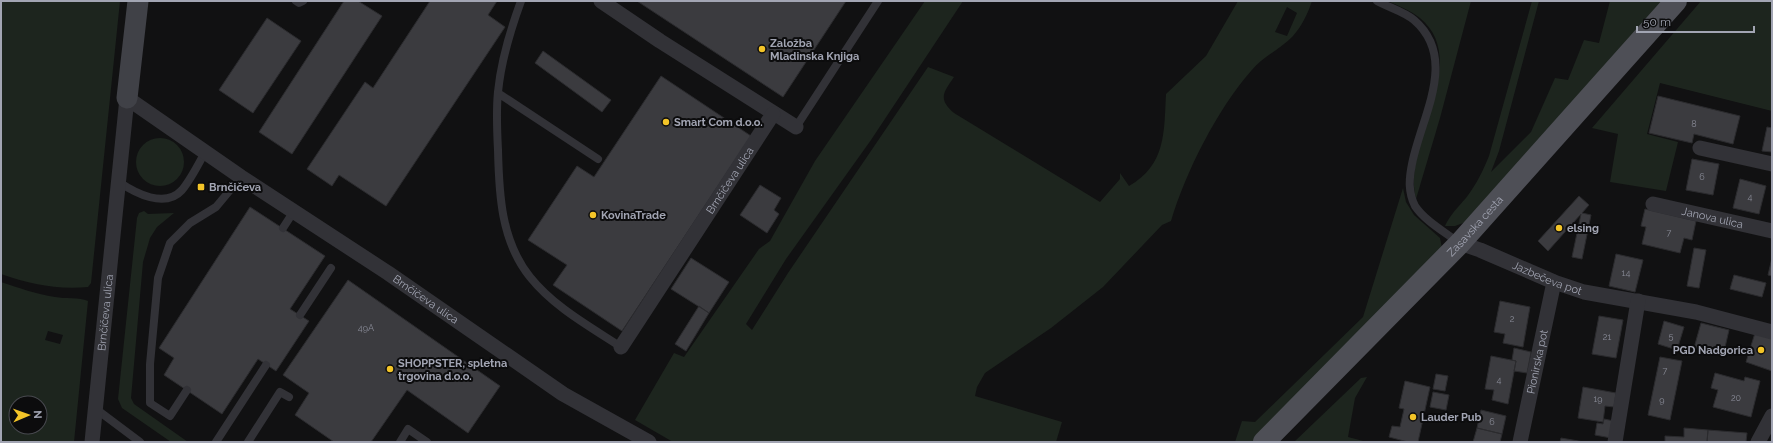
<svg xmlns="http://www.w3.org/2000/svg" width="1773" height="443" font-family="Raleway,sans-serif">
<rect width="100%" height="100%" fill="#111112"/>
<!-- green -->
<path fill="#1d251e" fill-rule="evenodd" d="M1,1H120L91,283L88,287C57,290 30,284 1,274Z
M925,1H963L871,140L786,259L746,324L752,330L788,273L928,67L954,77C943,93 938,99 954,113L1100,202L1120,179V173L1129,186C1166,165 1164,132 1166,94L1206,56L1238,1H1312C1308,13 1302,26 1293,36C1281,49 1263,56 1251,71C1217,110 1186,171 1171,221L1162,225L1103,287L1051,328L985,373L977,387L975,396L1062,422L1056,442H673L635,420L674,353L684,357L759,249L770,241L815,161ZM1287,7L1297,13L1287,36L1275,32Z
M1388,1H1471L1440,118L1416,199C1401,144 1473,62 1420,18C1411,11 1399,6 1388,1Z
M1532,1H1539L1499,151L1491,172L1531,132L1555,78L1568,80L1584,40L1599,43L1610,1H1664L1466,222L1455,226H1445C1450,215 1458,207 1466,198C1476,185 1483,171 1489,156Z
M1701,1H1772V111L1660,83L1647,134L1678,142L1666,191L1610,182L1618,134L1592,128Z
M136 162a24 24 0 1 1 48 0a24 24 0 1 1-48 0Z
M1403,188L1406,202L1414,215L1440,238L1442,248L1254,442H1235L1242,421L1255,422L1363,317Z
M144,211L148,214L174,213L157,227L150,238L143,262L131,398L134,404L188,442H171L122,408L118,399L137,218L139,213Z
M1,282C19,288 36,294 55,297C65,299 79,297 88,301L74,442H1ZM48,331L63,335L60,344L45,340ZM16,403H40V427H16Z
M1367,377L1355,398L1348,437L1367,442H1294L1361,378Z"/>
<!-- building -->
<path fill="#3b3b3f" stroke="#2b2b2e" d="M344,1H358L382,16L292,154L259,132Z
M430,1H497L488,15L505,27L386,206L339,175L332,186L307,169L365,82L373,88Z
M637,1H846L783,97Z
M267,18L301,41L253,113L219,90Z
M543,51L611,100L602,112L535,63Z
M661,76L751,136L622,331L553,285L567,265L528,240L577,166L594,177Z
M1658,96L1740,116L1733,144L1694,134L1692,143L1649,133Z
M1767,127L1772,128V152L1762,151Z
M1692,159L1719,164L1713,195L1686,190Z
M1740,179L1766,186L1759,214L1733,208Z
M760,185L781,198L774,210L779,214L767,233L740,215Z
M1579,196L1589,205L1582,213L1591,215L1582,259L1572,257L1581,214L1548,251L1538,241Z
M250,207L325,256L290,309L309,321L276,371L258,359L222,414L164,375L174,358L159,348Z
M1645,209L1696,221L1692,240L1684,238L1680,253L1642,244L1646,227L1641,226Z
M1694,248L1706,250L1699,288L1687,286Z
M1616,254L1643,260L1635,292L1609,286Z
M691,258L729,282L709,313L671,289Z
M1772,258V276L1768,275Z
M1734,275L1766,283L1762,297L1730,289Z
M348,280L500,386L468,433L407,390L371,442H334L295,415L309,393L283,375Z
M1500,301L1530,307L1523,347L1503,343L1505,334L1494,332Z
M699,306L709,313L686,351L675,344Z
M1599,316L1623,320L1616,358L1592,354Z
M1664,321L1684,327L1677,350L1658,344Z
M1701,323L1729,330L1723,356L1694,348Z
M1755,333L1772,339V371L1746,362Z
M1514,348L1531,352L1527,373L1514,371L1516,361L1512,360Z
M1491,356L1516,361L1508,404L1492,400L1494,390L1485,389Z
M1660,357L1682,361L1670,420L1648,415Z
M1715,373L1744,381L1745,377L1760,381L1751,417L1713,407L1718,390L1711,388Z
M1436,374L1448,376L1445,391L1433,389Z
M1405,381L1430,387L1418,442H1408L1389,437L1392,426L1400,427L1404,409L1399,408Z
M1583,387L1616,393L1614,407L1605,406L1603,422L1578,418Z
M1433,392L1449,395L1446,410L1430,407Z
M1481,410L1506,416L1502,434L1477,428Z
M1604,419L1614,421L1611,438L1595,435L1597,423L1603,424Z
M1477,428L1502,434L1500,442H1473Z
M1684,428L1708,430L1707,442H1665V436L1684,437Z
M1708,430L1747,433L1746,442H1707Z
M1561,438L1584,442H1560Z"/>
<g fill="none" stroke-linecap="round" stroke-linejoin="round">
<!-- lane -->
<path stroke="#323237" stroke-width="8" d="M296,1L299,3L303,1
M521,1C510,31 501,61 498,92C496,111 497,131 498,150C499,194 501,241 530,277C554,307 589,326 621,347
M1377,1C1388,7 1405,12 1414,20C1459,59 1421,117 1412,164C1409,179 1408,192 1415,206C1425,221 1445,232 1459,243
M498,93L598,159
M796,127L878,1
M119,182C135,193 165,209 182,190C191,179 198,165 205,152
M283,228L294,211
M300,315L331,268
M187,390L170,416L150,403V364L158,278L170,243L190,223L216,207L241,177
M96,409L140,442
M216,442L266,365
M248,442L280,392L289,397
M400,442L408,429L427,442"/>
<!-- street -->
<g stroke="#323237" stroke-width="15">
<path d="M601,1L660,41L796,127"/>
<path d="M1700,148L1772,164"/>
<path id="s1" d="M1653,204L1772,231"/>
<path id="s2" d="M1460,243L1480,250L1554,282L1584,292L1696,312L1772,332"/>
<path id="s3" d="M621,347L773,114"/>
<path id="s4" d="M92,442L127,98L241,177L388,273L563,394L649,442"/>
<path id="s5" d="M1520,442L1554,282"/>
<path d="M1615,442L1638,301"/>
<path d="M1758,442L1772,416"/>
</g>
<!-- secondary -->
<path stroke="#404147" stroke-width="21" d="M127,98L138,1"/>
<!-- primary -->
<path stroke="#4e4f56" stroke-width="22" id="s6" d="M1264,442L1460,243L1676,1"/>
</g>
<!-- markers -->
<g fill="#f3c428" stroke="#0c0c0d" stroke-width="1.5">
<circle cx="762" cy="49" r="4"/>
<circle cx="666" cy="122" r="4"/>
<rect x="197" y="183" width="8" height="8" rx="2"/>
<circle cx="593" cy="215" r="4"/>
<circle cx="1559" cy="228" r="4"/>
<circle cx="1761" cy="350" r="4"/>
<circle cx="390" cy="369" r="4"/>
<circle cx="1413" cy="417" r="4"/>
</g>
<g text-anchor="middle" stroke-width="4" stroke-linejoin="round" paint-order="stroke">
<!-- number labels -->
<g font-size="9" fill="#888a96">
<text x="1694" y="127">8</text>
<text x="1702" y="180">6</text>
<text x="1750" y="200">4</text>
<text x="1669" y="236">7</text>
<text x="1626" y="276">14</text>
<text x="1512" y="322">2</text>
<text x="366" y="331">49A</text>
<text x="1671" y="339">5</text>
<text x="1607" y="340">21</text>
<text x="1665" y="374">7</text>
<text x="1499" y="383">4</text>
<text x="1736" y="401">20</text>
<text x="1598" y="402">19</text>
<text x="1662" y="403">9</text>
<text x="1492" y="425">6</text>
</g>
<!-- poi labels -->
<g font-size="11" font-weight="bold" fill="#a2a5b3" stroke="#0c0c0d" text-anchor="start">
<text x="770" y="47">Založba<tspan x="770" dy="13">Mladinska Knjiga</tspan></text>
<text x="674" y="126">Smart Com d.o.o.</text>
<text x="209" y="191">Brnčičeva</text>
<text x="601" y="219">KovinaTrade</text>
<text x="1567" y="232">elsing</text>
<text x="1753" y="354" text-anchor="end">PGD Nadgorica</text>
<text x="398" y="367">SHOPPSTER, spletna<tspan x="398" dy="13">trgovina d.o.o.</tspan></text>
<text x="1421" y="421">Lauder Pub</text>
</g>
<!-- street labels -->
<g font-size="11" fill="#a2a5b3" stroke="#0c0c0d">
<text dy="4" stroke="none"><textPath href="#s3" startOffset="199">Brnčičeva ulica</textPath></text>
<text dy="4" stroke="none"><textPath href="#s1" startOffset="61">Janova ulica</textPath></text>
<text dy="4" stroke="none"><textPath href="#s6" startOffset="302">Zasavska cesta</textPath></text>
<text dy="4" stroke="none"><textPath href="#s2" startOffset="94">Jazbečeva pot</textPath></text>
<text dy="4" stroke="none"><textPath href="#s4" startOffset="706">Brnčičeva ulica</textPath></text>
<text dy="4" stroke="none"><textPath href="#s4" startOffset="130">Brnčičeva ulica</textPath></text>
<text dy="4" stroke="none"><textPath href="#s5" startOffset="82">Pionirska pot</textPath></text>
</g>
</g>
<!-- border -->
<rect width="1773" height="443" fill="none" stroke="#a2a5b3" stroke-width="4"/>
<!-- north arrow -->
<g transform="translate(28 415) rotate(88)"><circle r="19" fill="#0c0c0d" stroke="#48494f"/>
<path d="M0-3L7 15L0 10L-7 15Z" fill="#f3c428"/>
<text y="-6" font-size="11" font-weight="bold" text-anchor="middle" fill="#a2a5b3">N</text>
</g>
<!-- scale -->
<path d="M1637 26v6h117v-6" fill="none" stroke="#a2a5b3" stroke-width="2"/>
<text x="1643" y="26" font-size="12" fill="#a2a5b3" stroke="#0c0c0d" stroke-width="3" paint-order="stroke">50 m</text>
</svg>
